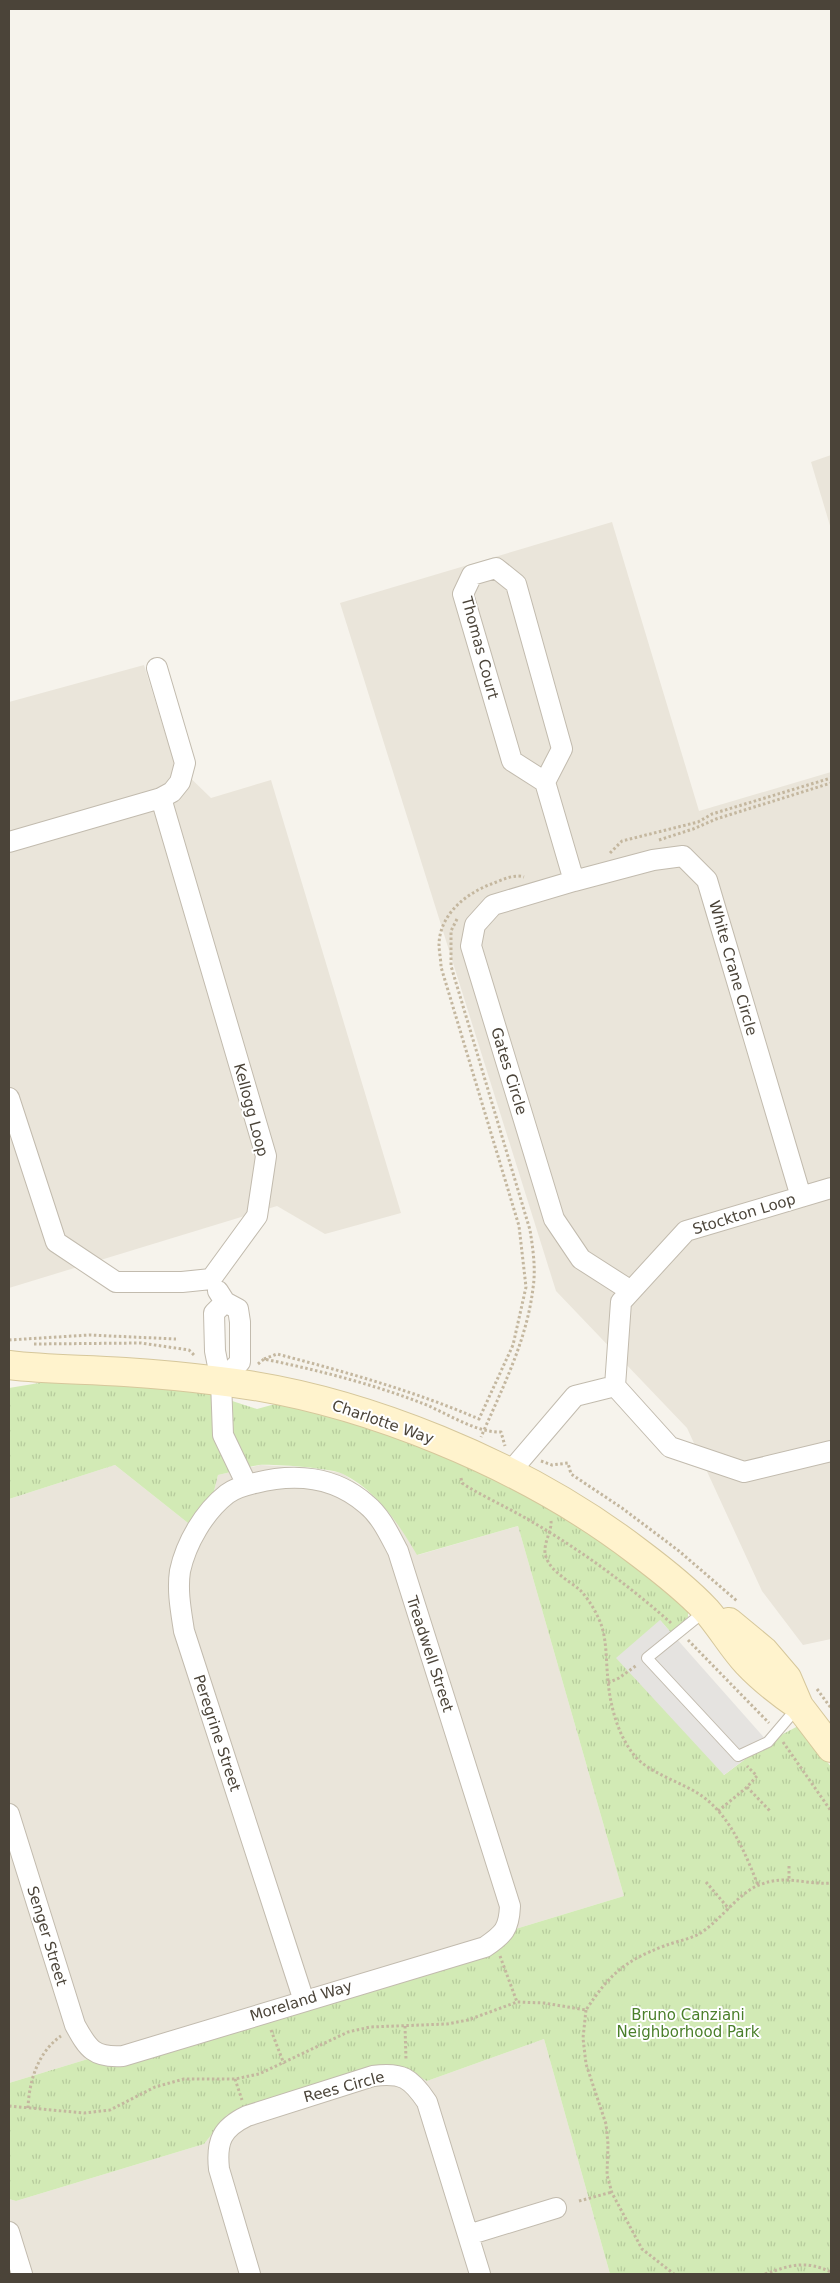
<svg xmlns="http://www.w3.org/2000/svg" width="840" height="2283" font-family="'DejaVu Sans',sans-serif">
<defs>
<pattern id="park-tufts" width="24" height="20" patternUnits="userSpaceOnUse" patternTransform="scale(1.25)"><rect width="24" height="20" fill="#d2eab5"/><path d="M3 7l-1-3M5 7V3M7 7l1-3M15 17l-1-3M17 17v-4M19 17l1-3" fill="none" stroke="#b6ca9c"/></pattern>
</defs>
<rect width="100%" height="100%" fill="#f6f3ec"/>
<!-- residential -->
<path fill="#eae5da" d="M831,455V529L811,462Z
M612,522L699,811L831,772V1639L803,1645L762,1591L687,1428L556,1291L340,603Z
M144,665L174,762L211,798L271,780L401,1213L325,1234L277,1206L9,1288V702Z
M115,1465L188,1523L213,1495L218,1475L260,1465L311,1468L342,1473L376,1497L400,1526L418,1555L518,1526L624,1896L9,2083V1499Z
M544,2039L610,2274H9V2199L16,2201L204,2144L227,2115L370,2069H405L427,2081Z"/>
<!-- park -->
<path fill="url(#park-tufts)" d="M51,1381L177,1383L257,1409L286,1401L422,1441L518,1487L634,1562L688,1607V1617L671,1633L660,1620L724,1775L768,1742L800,1725L831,1767V2274H610L544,2039L427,2081L405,2069H370L227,2115L204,2144L16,2201L9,2199V2083L624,1896L518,1526L417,1555C399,1524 377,1491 343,1474C331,1468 274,1464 259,1465C246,1467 232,1472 218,1475L213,1495L188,1523L115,1465L9,1499V1388Z"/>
<!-- parking -->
<path fill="#e5e3e0" d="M660,1620L768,1742L724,1775L616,1658Z"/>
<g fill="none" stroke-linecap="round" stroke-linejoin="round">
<!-- lane casing -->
<g stroke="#c2bbae" stroke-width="12">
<path id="lane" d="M705,1611L647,1658L738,1756L768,1742L797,1708"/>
</g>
<!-- street casing -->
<g stroke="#c2bbae" stroke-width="22">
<path id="street" d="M545,782L512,761L463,594L472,575L496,568L516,584L562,749L545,782L574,881
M9,842L161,798L172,792L180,782L185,763L157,668
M9,1098L56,1242L116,1282H182L211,1279L257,1216L266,1156L161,798
M831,1188L686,1231L621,1302L615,1386L670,1447L744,1472L831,1451
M218,1291L225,1302L238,1309L240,1322V1362L221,1381
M631,1291L581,1259L554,1219L471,946L475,925L493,905L574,881L653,860L683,856L707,880L801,1197
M225,1302L214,1313L215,1351L221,1381L223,1435L247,1485
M510,1472L575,1396L615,1386
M9,1814L75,2025C88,2049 94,2058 123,2056L485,1947C504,1934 509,1929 510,1906L398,1551C389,1534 381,1516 366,1504C334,1476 294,1473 255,1483C246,1485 235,1488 227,1494C204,1512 186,1543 180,1571C177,1591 181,1611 184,1631L304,2001
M9,2232L22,2274
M468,2235L556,2208
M250,2274L219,2169C216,2141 222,2128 247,2116L373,2076C402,2072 411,2078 427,2102L480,2274"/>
</g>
<!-- secondary casing -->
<g stroke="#d6c79b" stroke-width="30">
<path id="secondary" d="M9,1365C48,1370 86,1369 125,1372C156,1374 188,1377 219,1381C360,1397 525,1465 638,1552C658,1567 689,1592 706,1610C721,1627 732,1647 747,1663C763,1680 780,1693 799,1706
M729,1622L764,1651L787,1678L799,1706L831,1748"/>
</g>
<!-- path -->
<path stroke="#c4b79f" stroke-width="3" stroke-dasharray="2.5 2.5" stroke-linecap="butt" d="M659,840L693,829L716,819L831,783
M610,853L622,841L698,822L712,814L831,778
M457,919L451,931V966L530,1230C533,1249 536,1269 533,1288C527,1340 502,1389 481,1437
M9,1340L89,1335L176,1339
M34,1344L141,1343L189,1350L195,1356
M264,1359L277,1354C346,1372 414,1391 479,1419L513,1345L526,1287L519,1226L441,967C441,960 439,951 439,944C440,913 468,892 494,883C504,879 514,874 524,877
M258,1364L264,1359C317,1370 369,1383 419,1402C444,1411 475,1433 501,1432L505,1446
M541,1461L552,1465L568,1463L571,1474L622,1508L679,1551L737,1601
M461,1478L462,1483L468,1487C485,1497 504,1506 522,1516C575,1546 625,1582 671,1623
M551,1521C552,1530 544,1542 545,1553C548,1571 569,1580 581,1591C590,1601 598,1615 602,1627C607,1644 606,1663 608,1680C610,1706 618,1735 634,1755C648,1773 682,1782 702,1796C731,1817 745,1853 758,1885
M688,1640L769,1723
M608,1683L619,1678L637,1665
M817,1689L831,1708
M783,1742L831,1811
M747,1787L770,1811
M718,1811L746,1788L757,1776L747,1766
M789,1866V1879
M706,1882L729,1909
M500,1956L517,2002
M586,2010L583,2038L586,2064L606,2124L608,2144L607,2175L612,2193L642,2249L674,2274
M405,2026L406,2060
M271,2030L284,2064
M235,2079L242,2100
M9,2106L84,2113L110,2110L155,2087L184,2079H235L259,2074L348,2032L370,2027L447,2024L468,2020L517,2002L544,2003L586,2010C609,1975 624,1961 664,1946C674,1942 686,1940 697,1935C718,1924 738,1893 759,1885C787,1874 804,1885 831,1883
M28,2108C29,2081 38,2052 61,2036
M579,2201L612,2192
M765,2274C791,2265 805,2260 831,2272"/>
<!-- lane -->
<use href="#lane" stroke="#fff" stroke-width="10"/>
<!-- street -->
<use href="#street" stroke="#fff" stroke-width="20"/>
<!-- secondary -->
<use href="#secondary" stroke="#fff3cd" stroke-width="28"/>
</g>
<g text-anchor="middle" stroke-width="4" stroke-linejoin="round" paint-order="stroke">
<!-- street labels -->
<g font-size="15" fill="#4b4439" stroke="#fff">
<text transform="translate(480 648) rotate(75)" y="5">Thomas Court</text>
<text transform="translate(733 968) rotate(74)" y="5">White Crane Circle</text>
<text transform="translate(509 1071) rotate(73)" y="5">Gates Circle</text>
<text transform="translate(251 1110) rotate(75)" y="5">Kellogg Loop</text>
<text transform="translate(744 1214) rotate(-17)" y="5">Stockton Loop</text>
<text transform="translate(383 1422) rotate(19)" y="5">Charlotte Way</text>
<text transform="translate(430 1654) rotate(72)" y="5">Treadwell Street</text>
<text transform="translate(217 1733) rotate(72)" y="5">Peregrine Street</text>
<text transform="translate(47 1936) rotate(73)" y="5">Senger Street</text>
<text transform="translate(301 2001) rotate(-17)" y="5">Moreland Way</text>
<text transform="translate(344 2087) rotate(-15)" y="5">Rees Circle</text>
</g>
<!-- park labels -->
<g font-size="15" fill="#4a7f2a" stroke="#fff">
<text x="688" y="2020">Bruno Canziani<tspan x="688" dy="17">Neighborhood Park</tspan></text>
</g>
</g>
<!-- border -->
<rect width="840" height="2283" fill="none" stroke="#4b4439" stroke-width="20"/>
</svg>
